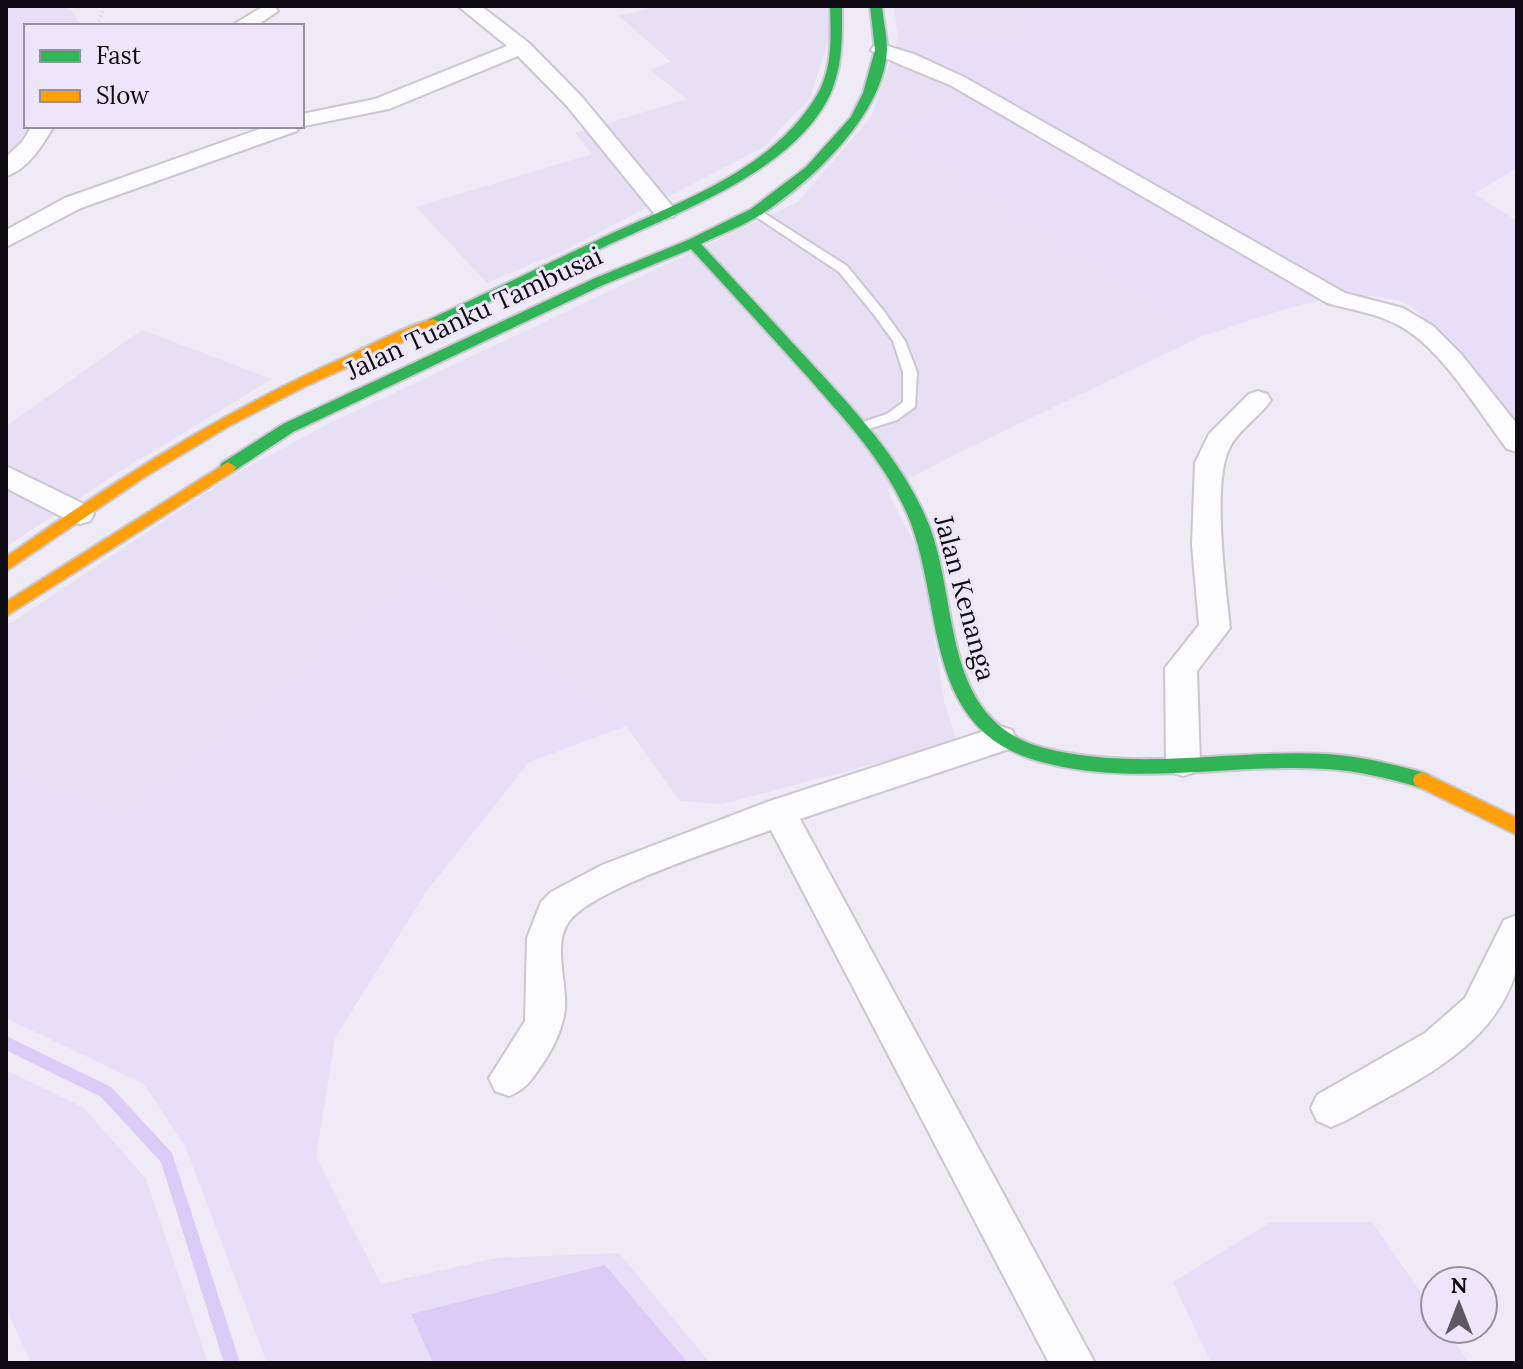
<svg xmlns="http://www.w3.org/2000/svg" width="1523" height="1369" font-family="Lora,serif">
<rect width="100%" height="100%" fill="#eeeaf6"/>
<!-- built -->
<path fill="#e7e0f4" d="M658,6H826L831,32L810,98L764,147L563,251L487,283L416,207L592,154L575,133L687,99L650,70L671,62L619,16Z
M894,6H1025L1033,39H899L963,80L956,99L895,130L1200,337L956,454L887,490L923,560L944,701L957,742L722,804L680,801L626,726L425,572L124,818L27,775L6,782V626L238,472L328,424L798,202L871,117L898,39Z
M142,330L272,379L116,474L6,547V426Z"/>
<!-- green -->
<path fill="#e7def8" d="M6,6H58L72,11L81,26H26V126H36L6,162Z
M1025,6H1517V168L1474,194L1517,221V435L1414,307C1357,275 1259,319 1200,337L894,130L956,99L963,80L898,39H1032Z
M425,572L626,726L529,762L426,892L335,1038L316,1157L381,1284L497,1258L619,1253L710,1363H688L605,1265L411,1314L433,1363H267L186,1148L144,1084L6,1018V782L27,775L124,818Z
M6,1070L84,1108L146,1179L208,1363H31L6,1308Z
M1271,1222H1372L1435,1313V1329H1446L1469,1363H1211L1173,1282Z"/>
<!-- water -->
<path fill="#dccbf6" d="M605,1265L688,1363H433L411,1314Z"/>
<g fill="none" stroke-linecap="round" stroke-linejoin="round">
<!-- stream -->
<path fill="#dccbf6" fill-rule="evenodd" d="M6,1036L111,1087L172,1153L240,1363H224L161,1162L101,1097L6,1050Z"/>
<!-- lane casing -->
<g stroke="#cac7d0" stroke-width="4">
<path id="lane" d="M756,208L847,266L883,310L905,341L917,372L915,407L897,420L859,432L854,431L852,428L854,425L887,414L903,402V372L893,341L875,316L839,272L752,214L750,212Z"/>
</g>
<!-- street casing -->
<g stroke="#cac7d0" stroke-width="4">
<path id="street" d="M264,6L275,7L278,11L256,26H231Z
M458,6H481L529,43L582,97L673,207L677,212L673,217H657L567,106L518,56L389,109L299,127L297,131L81,208L6,247V230L65,198L268,126H302V114L375,99L507,46Z
M881,44L914,54L964,77L1345,293L1403,308L1433,326L1461,354L1517,424V452L1507,449C1478,411 1441,347 1398,325C1376,313 1351,310 1327,303L950,85C936,79 877,56 871,50L874,46Z
M32,126H54C43,144 28,170 6,176V157L22,142Z
M1258,391L1267,394L1271,400C1260,417 1239,429 1230,447C1211,482 1226,587 1230,628L1197,671L1200,763L1195,772L1183,776L1171,772L1166,763L1165,668L1199,625L1192,545L1195,463L1209,434L1249,394Z
M6,466L90,507L94,514L90,521L80,524L70,521L6,488Z
M1000,726L1012,730L1016,739L1012,748L800,819L1095,1363H1049L771,830C728,846 590,889 568,923C553,945 567,983 565,1008C563,1029 552,1051 539,1069C530,1082 524,1090 509,1096L495,1091L489,1078L525,1021L527,938L541,902L551,892L602,865L767,802Z
M1517,915C1517,932 1521,955 1516,971C1493,1050 1411,1083 1345,1121L1331,1127L1317,1121L1311,1108L1317,1095L1425,1033L1465,998L1504,920Z"/>
</g>
<!-- fast casing -->
<g stroke="#cac7d0" stroke-width="4">
<path id="fast" d="M830,6H842C842,36 843,62 832,90C799,170 677,212 604,247C549,274 494,300 438,326H428V320C487,293 545,265 604,237C679,202 773,170 817,95C833,68 831,36 830,6Z
M870,6H882C883,20 887,35 887,49C885,113 812,181 762,214C743,226 721,234 701,244C734,280 767,315 800,351C848,403 902,458 929,525C960,605 940,720 1044,748C1137,772 1232,749 1327,754C1360,756 1391,764 1422,772L1429,775L1431,780L1429,785L1422,788C1391,779 1360,771 1327,769C1230,763 1133,788 1038,761C913,726 949,590 900,499C876,452 839,413 805,374C767,332 729,290 691,249L603,285L293,432L234,471H222L220,467L222,463L283,424L593,279L688,240L751,209L806,167L851,117L863,93L875,50Z"/>
</g>
<!-- slow casing -->
<g stroke="#cac7d0" stroke-width="4">
<path id="slow" d="M433,319L440,323L438,326L306,386L229,426L146,476L6,571V557C114,481 222,412 343,358C372,345 402,327 433,319Z
M228,462L236,467L234,471L6,616V602Z
M1422,772L1517,818V835L1415,785L1413,780L1415,775Z"/>
</g>
<!-- path -->
<path stroke="#d8d6da" stroke-width="4" stroke-dasharray="1 4" stroke-linecap="butt" d="M97,26L105,6"/>
<!-- lane -->
<use href="#lane" fill="#fcfcfe" fill-rule="evenodd"/>
<!-- street -->
<use href="#street" fill="#fcfcfe" fill-rule="evenodd"/>
<!-- fast -->
<use href="#fast" fill="#30b455" fill-rule="evenodd"/>
<!-- slow -->
<use href="#slow" fill="#ff9f0a" fill-rule="evenodd"/>
</g>
<g text-anchor="middle" stroke-width="6" stroke-linejoin="round" paint-order="stroke">
<!-- street labels -->
<g font-size="26" fill="#0e0b12" stroke="#ede6fa">
<text transform="translate(474 313) rotate(-25)" y="9">Jalan Tuanku Tambusai</text>
<text transform="translate(965 598) rotate(75)" y="9">Jalan Kenanga</text>
</g>
</g>
<!-- border -->
<rect width="1523" height="1369" fill="none" stroke="#0e0b12" stroke-width="16"/>
<!-- legend -->
<rect x="24" y="24" width="280" height="104" fill="#ede6fa" stroke="#948e9d" stroke-width="2"/>
<rect x="40" y="50" width="40" height="12" fill="#30b455" stroke="#948e9d" stroke-width="2"/>
<text x="96" y="64" font-size="24" fill="#0e0b12">Fast</text>
<rect x="40" y="90" width="40" height="12" fill="#ff9f0a" stroke="#948e9d" stroke-width="2"/>
<text x="96" y="104" font-size="24" fill="#0e0b12">Slow</text>
<!-- north arrow -->
<g transform="translate(1459 1305)"><circle r="38" fill="#ede6fa" stroke="#948e9d" stroke-width="2"/>
<path d="M0-6L14 30L0 20L-14 30Z" fill="#5c5962"/>
<text y="-12" font-size="22" font-weight="bold" text-anchor="middle" fill="#0e0b12">N</text>
</g>
</svg>
